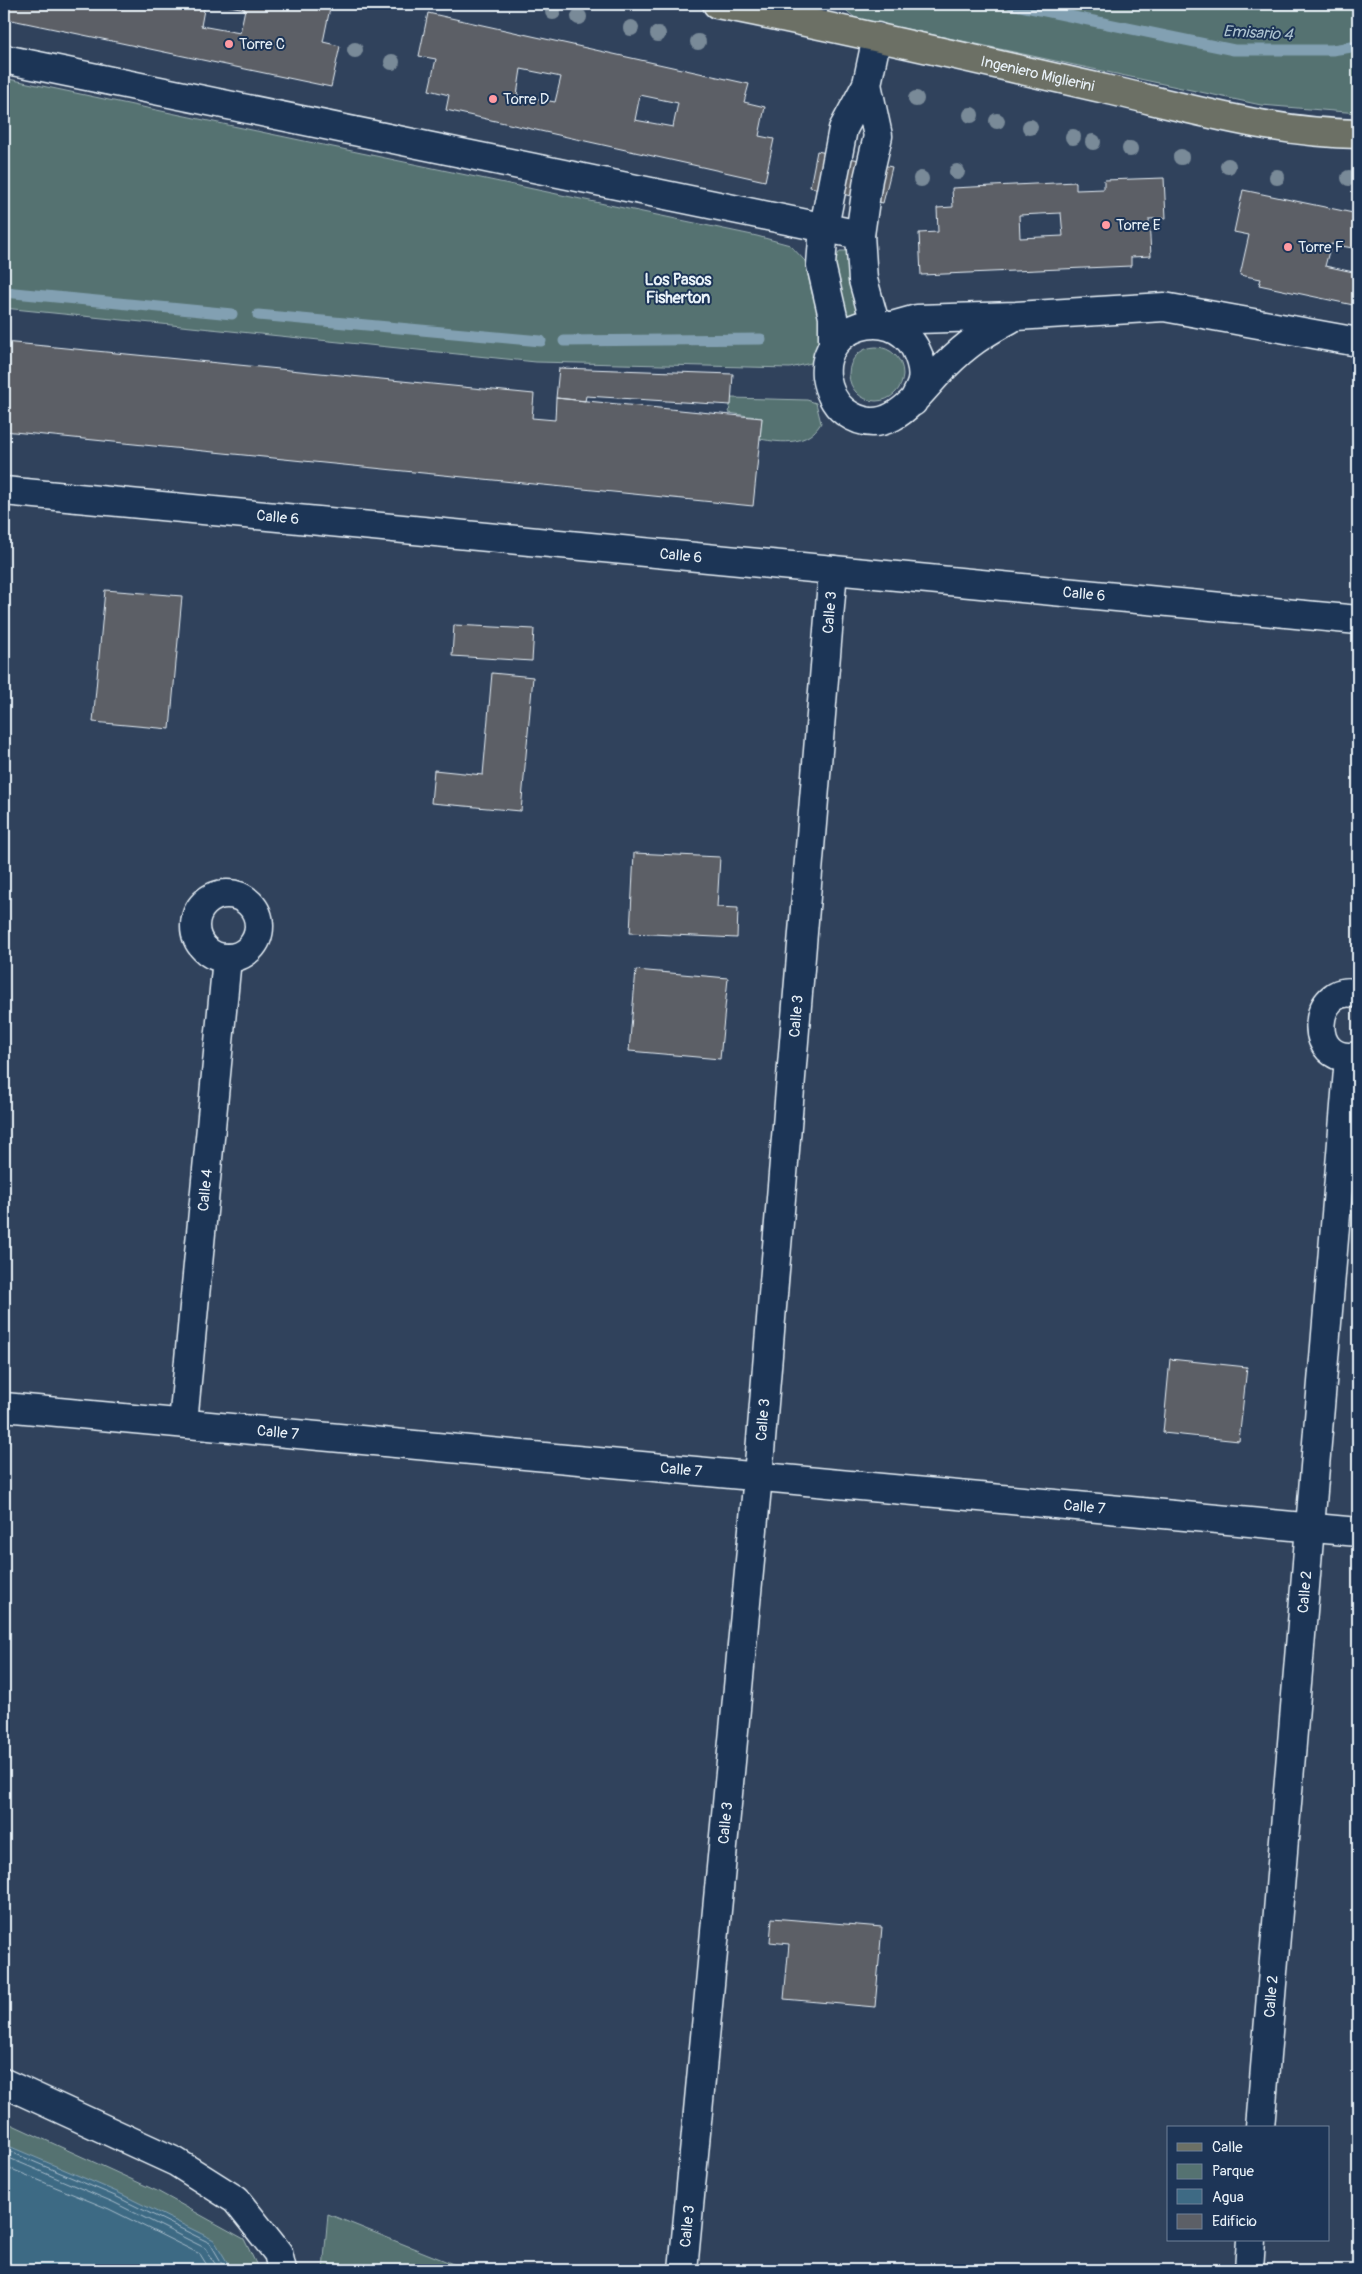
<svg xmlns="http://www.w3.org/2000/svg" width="1362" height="2274" font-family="Pangolin,sans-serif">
<rect width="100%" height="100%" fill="#30425c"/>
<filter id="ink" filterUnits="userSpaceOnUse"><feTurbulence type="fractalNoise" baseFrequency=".02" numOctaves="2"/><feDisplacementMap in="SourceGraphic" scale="10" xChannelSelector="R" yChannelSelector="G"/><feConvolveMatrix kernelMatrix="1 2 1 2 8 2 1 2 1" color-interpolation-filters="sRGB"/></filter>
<g filter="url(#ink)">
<!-- green -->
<path fill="#557271" stroke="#9eb2b4" d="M839,4H1199L1278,9L1358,6V113L1261,105L855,18Z
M4,78L757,236L790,245L805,261L812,294L824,314V347L811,363L790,368L536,362L4,308Z
M840,251H848L863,310L850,316L845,311L832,265Z
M849 374a27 27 0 1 1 54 0a27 27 0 1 1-54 0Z
M731,398L807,400L816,403L821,423C808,446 782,443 760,439L762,418L729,413Z
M4,2121L157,2191L244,2239L259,2270H4Z
M328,2214L468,2270H323Z"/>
<!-- water -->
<path fill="#3e6a84" stroke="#82a0b2" d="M4,2147H11L117,2192L214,2240L232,2270H4Z"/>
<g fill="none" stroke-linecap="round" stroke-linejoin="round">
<!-- shore -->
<path stroke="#a4bbca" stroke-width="1" d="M4,2152H11L115,2196L210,2243L226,2270
M4,2158H9L113,2202L205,2248L219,2270
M4,2166L109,2209L200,2254L210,2270"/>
<!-- stream -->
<path stroke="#82a0b2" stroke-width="11" d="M1011,4L1234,50H1332L1358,46
M4,292L232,314
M258,315L541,341
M564,341L761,339"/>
</g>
<!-- building -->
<path fill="#5c5f66" stroke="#e8f1f8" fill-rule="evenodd" d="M4,4H88L120,10L121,4H205L201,26L240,33L245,9L220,4H311L330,8L323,42L340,46L331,87L7,19L10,5Z
M428,13L749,84L744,102L765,107L759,136L774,139L765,181L446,110L449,95L429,90L436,59L419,56ZM521,69L561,77L555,102L517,95ZM640,95L678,103L673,127L635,120Z
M817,151L892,167L883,203L810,187Z
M1164,178L1166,218L1149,219L1151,256L1131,257V266L921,275L919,233L938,232L937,208L953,207L952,188L1076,182V190L1104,189V180ZM1061,213L1063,236L1020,238L1019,215Z
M1243,190L1358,214V249L1331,244L1325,266L1358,273V306L1259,285L1261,279L1240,275L1249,235L1234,232Z
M4,342L534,394L532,418L555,420L556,398L762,418L753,506L4,431Z
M559,368L733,374L731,405L586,396L585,401L556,398Z
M105,590L182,596L170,729L93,722Z
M454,625L534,629L532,661L452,656Z
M492,673L533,677L521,811L431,803L434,770L483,775Z
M634,853L720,857L717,907L738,908L737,938L630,933Z
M636,970L728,978L720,1059L629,1051Z
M1170,1359L1247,1367L1239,1441L1163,1433Z
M772,1918L882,1927L875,2007L784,1999L789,1944L770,1942Z"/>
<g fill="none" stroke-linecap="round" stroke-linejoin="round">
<!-- minor casing -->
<g stroke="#e8f1f8" stroke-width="31">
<g id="minor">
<path d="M811,22L814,4"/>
<path d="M4,59L860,235"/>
<path d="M867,84L878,136L868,179L860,235L863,280L875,323"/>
<path d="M892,326L917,319L1016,316L1164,307L1358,342"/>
<path d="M833,344V317L821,265L824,227L843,129L867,84L877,37"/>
<path d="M913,402C916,395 921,388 922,381C924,370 920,358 915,348C891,304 821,325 826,376C828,389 834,404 845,412C890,444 919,391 946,365C967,344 984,333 1010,319"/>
<path id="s1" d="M4,491L1358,620"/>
<circle cx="227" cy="926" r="32"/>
<path d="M1358,994C1312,980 1304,1067 1358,1056"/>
<path id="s2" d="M4,1407L1358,1532"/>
<path id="s3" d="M183,1423L227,958"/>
<path d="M4,2083L176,2162L236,2200L278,2253L282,2270"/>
<path id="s4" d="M1260,2128L1349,1058"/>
<path id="s5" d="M683,2270L758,1476L833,570"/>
<path d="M1249,2270L1251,2240"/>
</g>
</g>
<!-- major casing -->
<g stroke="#e8f1f8" stroke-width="31">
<g id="major">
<path id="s6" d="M717,4C847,29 976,60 1105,89C1188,108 1273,133 1358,134"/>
</g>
</g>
<!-- minor -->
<use href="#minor" stroke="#1d3557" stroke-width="28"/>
<!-- major -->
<use href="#major" stroke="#6c7065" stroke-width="28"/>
</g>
<!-- trees -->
<g fill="#798a98">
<circle cx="553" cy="12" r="8"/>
<circle cx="579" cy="17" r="8"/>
<circle cx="631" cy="28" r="8"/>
<circle cx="658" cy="34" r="8"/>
<circle cx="698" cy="42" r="8"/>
<circle cx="355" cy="50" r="8"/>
<circle cx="392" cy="62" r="8"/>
<circle cx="916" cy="99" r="8"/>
<circle cx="971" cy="115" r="8"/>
<circle cx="997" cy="121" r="8"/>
<circle cx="1030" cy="127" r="8"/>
<circle cx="1073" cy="137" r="8"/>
<circle cx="1093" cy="142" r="8"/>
<circle cx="1130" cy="149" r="8"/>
<circle cx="1181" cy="157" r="8"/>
<circle cx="1228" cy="166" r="8"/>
<circle cx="957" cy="172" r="8"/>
<circle cx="1277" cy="177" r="8"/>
<circle cx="1349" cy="178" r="8"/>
<circle cx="921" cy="179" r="8"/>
</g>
</g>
<!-- markers -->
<g fill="#ff9aa2" stroke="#1d3557" stroke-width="2">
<circle cx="229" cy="44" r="5"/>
<circle cx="493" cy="99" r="5"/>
<circle cx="1106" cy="225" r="5"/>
<circle cx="1288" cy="247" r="5"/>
</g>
<g text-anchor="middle" stroke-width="4" stroke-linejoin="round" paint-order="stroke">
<!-- poi labels -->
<g font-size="15" fill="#e8f1f8" stroke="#1d3557" text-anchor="start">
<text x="239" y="49">Torre C</text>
<text x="503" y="104">Torre D</text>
<text x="1116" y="230">Torre E</text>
<text x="1298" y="252">Torre F</text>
</g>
<!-- street labels -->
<g font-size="15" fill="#e8f1f8" stroke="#1d3557">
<text dy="5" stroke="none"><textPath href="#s6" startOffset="328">Ingeniero Miglierini</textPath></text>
<text dy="5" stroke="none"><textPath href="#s1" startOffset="275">Calle 6</textPath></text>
<text dy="5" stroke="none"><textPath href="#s1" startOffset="680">Calle 6</textPath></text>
<text dy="5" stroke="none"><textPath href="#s1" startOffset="1085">Calle 6</textPath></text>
<text dy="5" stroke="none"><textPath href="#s5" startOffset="1664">Calle 3</textPath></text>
<text dy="5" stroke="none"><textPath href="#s5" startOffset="1259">Calle 3</textPath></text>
<text dy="5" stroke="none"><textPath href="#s3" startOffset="234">Calle 4</textPath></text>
<text dy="5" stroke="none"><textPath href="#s5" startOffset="854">Calle 3</textPath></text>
<text dy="5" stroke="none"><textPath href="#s2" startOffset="275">Calle 7</textPath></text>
<text dy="5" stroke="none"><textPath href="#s2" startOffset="680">Calle 7</textPath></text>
<text dy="5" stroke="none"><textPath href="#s2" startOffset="1085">Calle 7</textPath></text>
<text dy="5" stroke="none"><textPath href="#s4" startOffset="538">Calle 2</textPath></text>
<text dy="5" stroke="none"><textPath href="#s5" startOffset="449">Calle 3</textPath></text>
<text dy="5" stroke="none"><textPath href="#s4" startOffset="132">Calle 2</textPath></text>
<text dy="5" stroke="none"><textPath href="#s5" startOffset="44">Calle 3</textPath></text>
</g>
<!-- water labels -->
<g font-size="16" font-style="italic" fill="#acc2cf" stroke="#1d3557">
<text transform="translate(1258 32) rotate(3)" y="6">Emisario 4</text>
</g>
<!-- neighbourhood labels -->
<g font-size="16" font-weight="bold" fill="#e8f1f8" stroke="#1d3557">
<text x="678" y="285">Los Pasos<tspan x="678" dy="18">Fisherton</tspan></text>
</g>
</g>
<!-- margin -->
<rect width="1362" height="2274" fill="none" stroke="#1d3557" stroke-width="20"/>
<rect x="10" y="10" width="1342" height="2254" fill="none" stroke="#e8f1f8" stroke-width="2" filter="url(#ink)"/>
<!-- legend -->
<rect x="1167" y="2126" width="162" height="115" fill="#1d3557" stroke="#6e8097"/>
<rect x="1177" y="2143" width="25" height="8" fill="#6c7065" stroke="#6e8097"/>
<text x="1212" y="2152" font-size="15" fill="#e8f1f8">Calle</text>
<rect x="1177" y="2164" width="25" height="15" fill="#557271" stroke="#6e8097"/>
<text x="1212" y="2176" font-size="15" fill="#e8f1f8">Parque</text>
<rect x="1177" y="2189" width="25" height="15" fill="#3e6a84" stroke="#6e8097"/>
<text x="1212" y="2202" font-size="15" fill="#e8f1f8">Agua</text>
<rect x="1177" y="2214" width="25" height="15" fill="#5c5f66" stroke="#6e8097"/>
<text x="1212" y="2226" font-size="15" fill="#e8f1f8">Edificio</text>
</svg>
